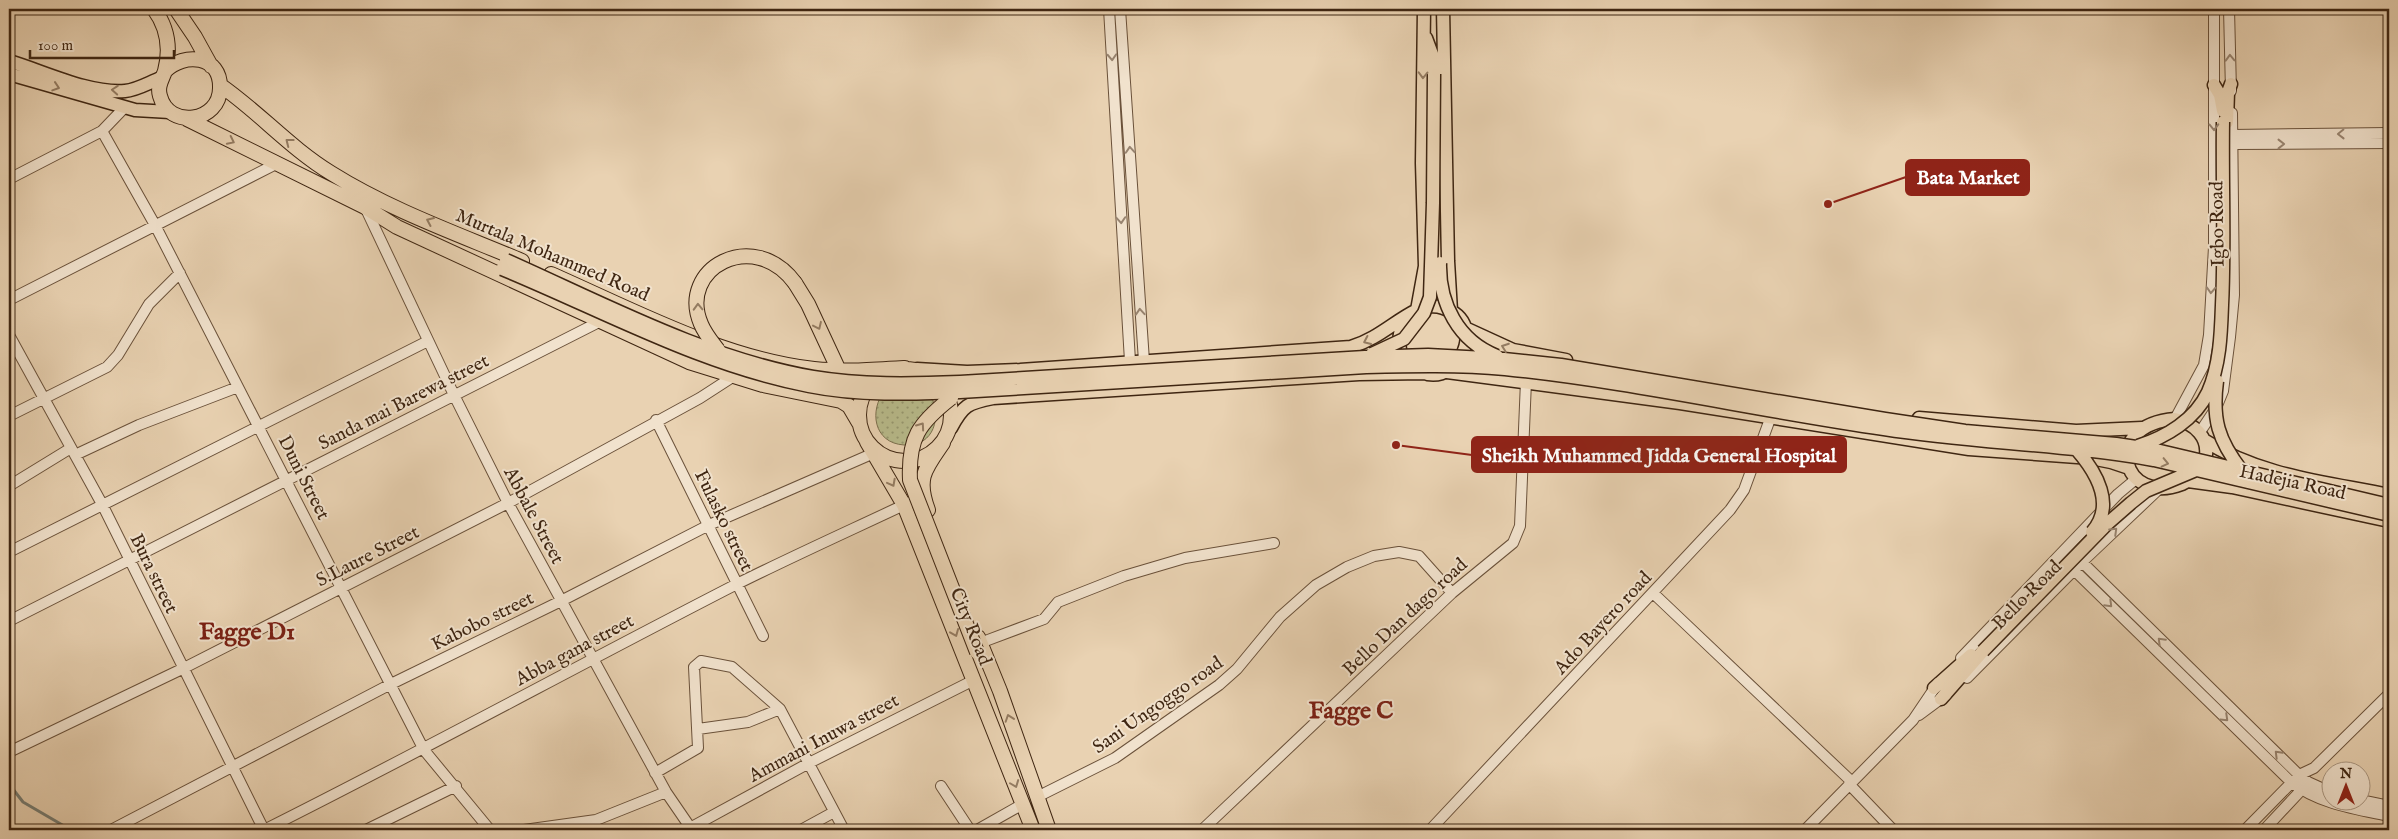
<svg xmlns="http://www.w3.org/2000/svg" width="2398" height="839" font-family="'IM FELL English',serif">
<defs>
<pattern id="garden-dots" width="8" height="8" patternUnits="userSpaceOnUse" patternTransform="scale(1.25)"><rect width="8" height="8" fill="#b8bb8b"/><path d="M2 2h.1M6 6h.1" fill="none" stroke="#979870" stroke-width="1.8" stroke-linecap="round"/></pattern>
</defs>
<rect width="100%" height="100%" fill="#e9d2b2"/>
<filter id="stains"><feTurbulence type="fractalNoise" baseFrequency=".004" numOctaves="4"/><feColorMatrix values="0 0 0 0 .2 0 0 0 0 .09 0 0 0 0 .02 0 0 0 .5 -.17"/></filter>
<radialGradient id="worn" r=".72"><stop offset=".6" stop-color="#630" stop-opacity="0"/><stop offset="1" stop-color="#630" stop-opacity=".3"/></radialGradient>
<!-- garden -->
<path fill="url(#garden-dots)" stroke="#7c704e" d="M885,390L930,394C942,416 935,447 904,445C873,443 869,410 885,390Z"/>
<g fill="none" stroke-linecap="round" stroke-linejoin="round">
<!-- stream -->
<path stroke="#757c73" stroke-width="3" d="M9,784L23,802L71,830"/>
<!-- minor casing -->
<g stroke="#6a513a" stroke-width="12">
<path id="minor" d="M1109,9L1130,361
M1120,9L1144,361
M2229,9L2231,91
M102,131L155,225L424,750L490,830
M2232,135L2389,133
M2232,144L2389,143
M9,179L102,131L125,107
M365,207L454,395L508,503L666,792L692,830
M9,300L278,163
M9,335L102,504L264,830
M9,416L107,367L118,355L149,304L180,273
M2175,419L2204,365L2209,335L2214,247V9
M656,420L763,636
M2200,432L2216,408L2223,391L2230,337L2234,295L2232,113
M1523,443H1674
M75,455L139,425L238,387
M9,486L71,448
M9,552L428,341
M2082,562L2299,775L2308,782L2330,792
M2074,570L2291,782C2319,804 2356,809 2389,816
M1653,593L1851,781
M9,621L599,322
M980,643L1044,619L1058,602L1124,576L1185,558L1274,543
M1961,658L2118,494L2136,479
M1967,678L2082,562L2160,488
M1919,715L1946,695
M698,729L748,722L780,709
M9,752L182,669L508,503L700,398L734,376
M655,773L698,748L694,667L701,661L732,667L780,709L844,830
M1849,784L1893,830
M941,786L970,830
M1037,797L1115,758L1219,685L1237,669L1280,617L1316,585L1347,567L1374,556L1399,552L1419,556L1452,593
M2360,800L2389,806
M690,828L809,763L974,680
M111,830L389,685L561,601L709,525L874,453
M264,830C422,751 577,666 735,585C797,554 860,526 923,496
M366,830L456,786
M524,830L596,820L666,792
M801,830L834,812
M977,830L1023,804
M1202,830L1452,593L1513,543L1520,526L1526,381
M1430,830L1730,510L1744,490L1770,419
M1805,830L1913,720L1938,683
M2245,830L2299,775L2314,768L2389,694
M2264,830L2306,785"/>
</g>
<!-- major casing -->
<g stroke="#3f2612" stroke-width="15">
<path id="major" d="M1443,9L1448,261L1451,311
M1426,38L1432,54L1434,74
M9,61C43,71 89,94 125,91C137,90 150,82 161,78
M9,74L135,110L170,112
M2214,85L2220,95L2223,111
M2227,122L2228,92L2231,84
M1417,310L1425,266L1422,163L1424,9
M1465,328L1513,350L1566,360
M1400,350C1398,336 1400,327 1409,316
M917,369L967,372L1020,370L1351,347C1379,338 1393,322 1417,310C1424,306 1435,305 1443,308C1493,322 1454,400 1412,366
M1447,372L1680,403L1969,449L2091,458L2111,462L2129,468
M1919,418L2076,431L2142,428
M2175,419C2194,423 2211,438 2205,460C2202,471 2192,479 2182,484C2122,507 2099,425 2175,419Z
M951,428C963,405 968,403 993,398L1359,374L1424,373
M2204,440C2259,476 2326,482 2389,495
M2188,481L2232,487L2389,521
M1934,688L1971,655
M1941,699L1983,651"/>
</g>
<!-- highway casing -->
<g stroke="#3f2612" stroke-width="16">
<path id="highway" d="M154,9C168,28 171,48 165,71C162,80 157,86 160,96C169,130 220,122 220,88C221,55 184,52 165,71
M176,9L195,37L211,66
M220,85C259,112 290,148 331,173C390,210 458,234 522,261
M187,119L365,207L397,227L689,362L763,385L841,401L849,406L859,423
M551,274C633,310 724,359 814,369C844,372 874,370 905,368
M795,283L808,304L842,377
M859 415a46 46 0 1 1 92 0a46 46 0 1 1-92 0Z
M867,442L904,505L1033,830
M928,510C916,478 925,469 943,443
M978,637L1000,691L1049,830"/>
</g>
<!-- minor -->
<use href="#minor" stroke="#f1e2cd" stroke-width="10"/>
<!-- major -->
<use href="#major" stroke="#e9d2b2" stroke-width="12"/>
<!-- highway -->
<use href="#highway" stroke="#e9d2b2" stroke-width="14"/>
<!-- major-bridge casing -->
<g stroke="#3f2612" stroke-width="15" stroke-linecap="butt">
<path id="major-bridge" d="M506,260C605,304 705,358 813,377C861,385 911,384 960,382L1365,357L1428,355L1504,359L1561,365L1885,419L1965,431L2116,444L2156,450L2389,505
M1440,263C1439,303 1458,341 1497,356
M502,269C604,311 700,365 809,386C859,396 910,394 960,392L1366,367C1412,366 1459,365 1505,369C1632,382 1758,411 1884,429C1973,443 2064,444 2154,460L2389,515
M1372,354L1404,339L1424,313L1430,297L1433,203L1434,74
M2217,381C2212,419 2218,440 2242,471
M2138,446C2166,437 2195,420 2208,392C2220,365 2221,334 2222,305C2225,245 2222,183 2223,122
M2077,450C2096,472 2116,505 2092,532
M1983,651L2107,524L2131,503L2146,491L2196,470"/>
</g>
<!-- highway-bridge casing -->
<g stroke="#3f2612" stroke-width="16" stroke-linecap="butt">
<path id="highway-bridge" d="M718,350C712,342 705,334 701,324C677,268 754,227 795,283
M951,398C919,423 908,438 910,480L977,652"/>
</g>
<!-- major-bridge -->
<use href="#major-bridge" stroke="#e9d2b2" stroke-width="12"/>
<!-- highway-bridge -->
<use href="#highway-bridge" stroke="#e9d2b2" stroke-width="14"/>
</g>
<!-- one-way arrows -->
<defs><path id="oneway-chevron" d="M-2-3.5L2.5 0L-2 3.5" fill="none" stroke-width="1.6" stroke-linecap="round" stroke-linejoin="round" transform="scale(1.25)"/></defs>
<g stroke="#988470">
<use href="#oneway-chevron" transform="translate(1112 57) rotate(87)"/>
<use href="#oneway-chevron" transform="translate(2230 58) rotate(-92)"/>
<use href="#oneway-chevron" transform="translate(2214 127) rotate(89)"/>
<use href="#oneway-chevron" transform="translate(2341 134) rotate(179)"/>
<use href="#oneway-chevron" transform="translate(2281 144)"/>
<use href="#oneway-chevron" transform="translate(1130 150) rotate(-94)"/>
<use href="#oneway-chevron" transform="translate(1121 220) rotate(86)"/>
<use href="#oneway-chevron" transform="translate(2211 290) rotate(93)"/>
<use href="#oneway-chevron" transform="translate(1140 312) rotate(-94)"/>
<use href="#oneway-chevron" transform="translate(2114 531) rotate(-44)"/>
<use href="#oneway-chevron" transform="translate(2109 604) rotate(45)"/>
<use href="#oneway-chevron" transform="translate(2161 641) rotate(-135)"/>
<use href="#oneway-chevron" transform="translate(2225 718) rotate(44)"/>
<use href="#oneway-chevron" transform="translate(2278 754) rotate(-135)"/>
</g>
<g stroke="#947c62">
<use href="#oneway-chevron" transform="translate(1423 75) rotate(91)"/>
<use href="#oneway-chevron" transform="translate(56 87) rotate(18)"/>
<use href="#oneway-chevron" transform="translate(115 90) rotate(-176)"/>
<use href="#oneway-chevron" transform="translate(231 141) rotate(26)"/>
<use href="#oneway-chevron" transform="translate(289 142) rotate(-142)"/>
<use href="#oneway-chevron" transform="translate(430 221) rotate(-156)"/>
<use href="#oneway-chevron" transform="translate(698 307) rotate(-92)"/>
<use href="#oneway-chevron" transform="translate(818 326) rotate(65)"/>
<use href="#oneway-chevron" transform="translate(1367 341) rotate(155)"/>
<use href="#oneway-chevron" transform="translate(1505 347) rotate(-160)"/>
<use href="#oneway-chevron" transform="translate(921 426) rotate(-55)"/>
<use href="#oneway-chevron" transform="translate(2165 463) rotate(13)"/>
<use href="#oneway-chevron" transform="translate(892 483) rotate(62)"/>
<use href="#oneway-chevron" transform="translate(955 633) rotate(68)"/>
<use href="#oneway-chevron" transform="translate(1009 718) rotate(-109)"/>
<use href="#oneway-chevron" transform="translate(1015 784) rotate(69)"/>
</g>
<g text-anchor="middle" stroke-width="4" stroke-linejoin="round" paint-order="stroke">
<!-- street labels -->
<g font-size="19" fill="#3f2612" stroke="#f1e2cd">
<text transform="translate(2216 224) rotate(-91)" y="7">Igbo Road</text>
<text transform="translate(553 254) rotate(23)" y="7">Murtala Mohammed Road</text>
<text transform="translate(403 401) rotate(-27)" y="7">Sanda mai Barewa street</text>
<text transform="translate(305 477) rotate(63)" y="7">Duni Street</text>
<text transform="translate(2293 481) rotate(12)" y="7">Hadejia Road</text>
<text transform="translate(535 515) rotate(62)" y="7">Abbale Street</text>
<text transform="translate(725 520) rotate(64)" y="7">Fulasko street</text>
<text transform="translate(367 555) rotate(-27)" y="7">S.Laure Street</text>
<text transform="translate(155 573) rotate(64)" y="7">Bura street</text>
<text transform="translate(2026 594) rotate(-45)" y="7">Bello Road</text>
<text transform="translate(1404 616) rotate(-43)" y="7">Bello Dan dago road</text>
<text transform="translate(482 620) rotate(-26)" y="7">Kabobo street</text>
<text transform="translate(1602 622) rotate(-47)" y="7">Ado Bayero road</text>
<text transform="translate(972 626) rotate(68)" y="7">City Road</text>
<text transform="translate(574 649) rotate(-28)" y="7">Abba gana street</text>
<text transform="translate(1157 704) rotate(-35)" y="7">Sani Ungoggo road</text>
<text transform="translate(823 737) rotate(-28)" y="7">Ammani Inuwa street</text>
</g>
<!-- district labels -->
<g font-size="24" font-weight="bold" fill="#7a1f14" stroke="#f1e2cd">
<text x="247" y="639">Fagge D1</text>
<text x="1351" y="718">Fagge C</text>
</g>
</g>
<!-- callouts -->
<path fill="none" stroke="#8f2418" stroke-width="2" d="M1828 204L1906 177M1396 445L1472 455"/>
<g fill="#8f2418" stroke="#f1e2cd" stroke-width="2">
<circle cx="1828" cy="204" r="5"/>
<circle cx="1396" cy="445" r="5"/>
</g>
<g fill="#8f2418" stroke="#8f2418" stroke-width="2">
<rect x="1906" y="160" width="123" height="35" rx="5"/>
<rect x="1472" y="437" width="374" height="35" rx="5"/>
</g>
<g font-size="20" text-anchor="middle" font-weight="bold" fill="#fff">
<text x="1968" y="184">Bata Market</text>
<text x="1659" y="462">Sheikh Muhammed Jidda General Hospital</text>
</g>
<!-- margin -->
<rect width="2398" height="839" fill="none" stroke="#e9d2b2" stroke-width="30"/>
<rect x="10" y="10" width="2378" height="819" fill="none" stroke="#3f2612" stroke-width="2.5"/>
<rect x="15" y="15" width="2368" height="809" fill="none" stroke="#3f2612"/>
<!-- north arrow -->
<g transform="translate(2346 786)"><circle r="24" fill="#f1e2cd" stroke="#aa9782"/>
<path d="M0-4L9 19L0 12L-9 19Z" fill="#8f2418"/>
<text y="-8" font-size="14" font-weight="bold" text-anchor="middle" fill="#3f2612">N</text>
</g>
<!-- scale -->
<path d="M30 50v8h144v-8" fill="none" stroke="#3f2612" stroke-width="2.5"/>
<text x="38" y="50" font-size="15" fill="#3f2612" stroke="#f1e2cd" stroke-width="4" paint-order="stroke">100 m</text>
<rect width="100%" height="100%" filter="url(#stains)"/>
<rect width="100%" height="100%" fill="url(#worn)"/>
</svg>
